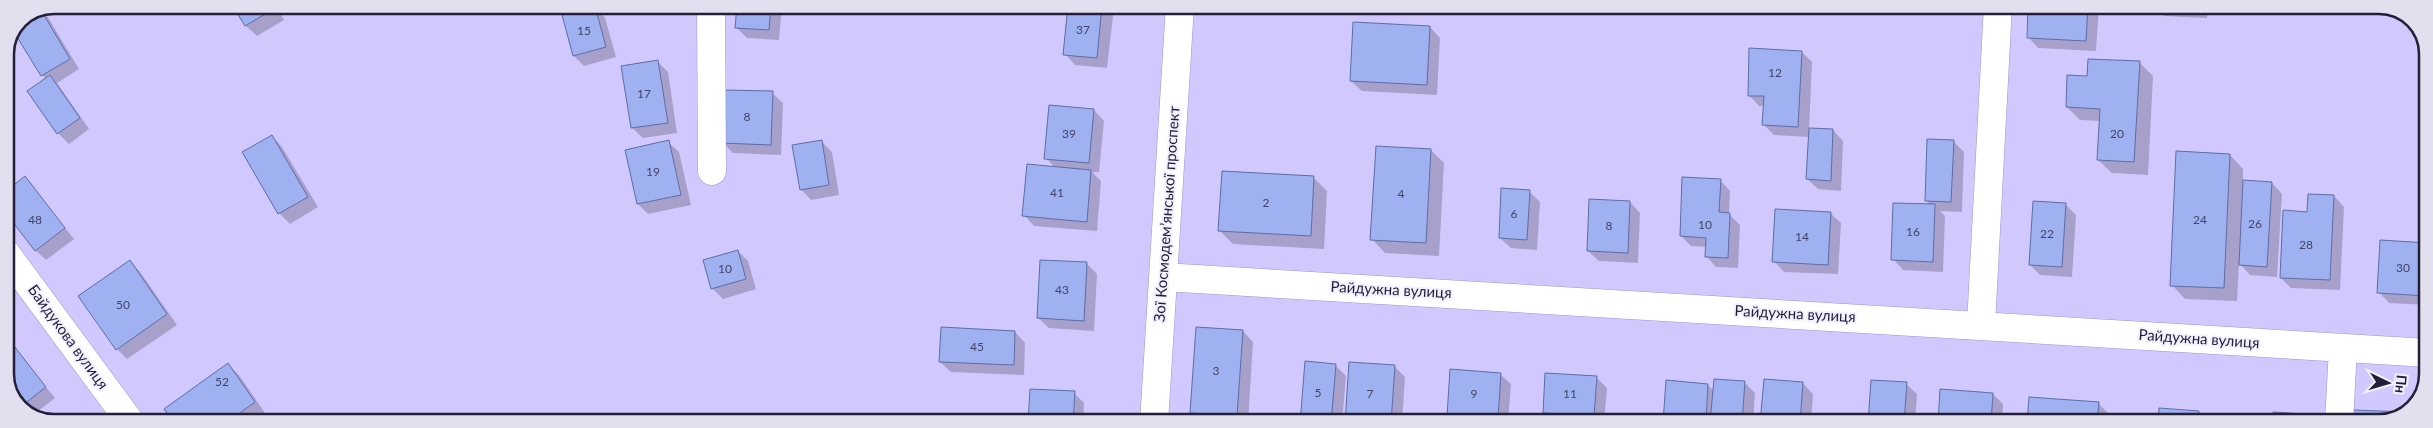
<svg xmlns="http://www.w3.org/2000/svg" width="2433" height="428" font-family="Lato,sans-serif">
<rect width="100%" height="100%" fill="#d1c9fe"/>
<!-- green -->
<path fill="#e4a985" d="M495,415L515,423H490Z"/>
<!-- shadow -->
<path fill="#0003" d="M234,5H275L284,20L257,36L246,26Z
M739,5H782L779,40L747,38L737,28Z
M1069,5L1114,7L1107,68L1075,65L1065,54Z
M2030,5H2099L2096,51L2038,48L2028,37Z
M2154,5H2208L2207,18L2164,16Z
M595,7L605,18L616,57L584,66L574,56Z
M43,9L79,69L57,83L89,129L69,144L58,133L29,91L46,79L42,75L19,19Z
M1430,27L1440,38L1437,95L1362,91L1351,81Z
M1802,52L1812,62L1809,129L1833,130L1843,141L1841,191L1818,189L1807,179L1810,137L1774,135L1764,125L1765,106H1759L1749,95Z
M657,61L668,72L677,133L643,138L632,128L622,67Z
M2139,62L2153,76L2148,175L2112,173L2098,160L2100,121L2080,120L2067,107L2088,78Z
M772,93L783,103L781,155L733,153L723,143Z
M1094,110L1104,121L1099,172H1092L1101,181L1097,231L1034,226L1024,215L1055,168L1046,158Z
M272,136L282,147L318,207L290,224L279,213Z
M821,141L832,152L839,195L811,200L801,189Z
M668,142L679,152L691,205L648,214L638,204L627,151Z
M1954,142L1964,152L1962,212L1940,211L1945,216L1943,272L1903,270L1893,259L1931,206L1926,200Z
M1431,150L1444,163L1439,256L1385,253L1372,239Z
M2230,155L2243,169V182L2272,183L2282,194L2277,277L2250,275L2239,263L2237,301L2185,299L2172,285Z
M1313,177L1327,191L1324,249L1233,244L1219,230Z
M25,178L74,239L46,260L35,250Z
M1720,180L1730,191L1729,214L1740,225L1738,268L1716,267L1706,256L1707,247L1691,246L1681,236Z
M1529,191L1540,202L1537,250L1511,248L1500,238Z
M2334,196L2344,207L2340,290L2291,288L2281,278L2308,213Z
M1630,202L1640,213L1638,263L1599,261L1588,251Z
M2066,205L2076,215L2072,277L2040,275L2030,265Z
M1830,213L1841,223L1838,274L1784,272L1774,261Z
M2428,244V305L2389,303L2379,292Z
M738,251L748,261L756,289L723,299L712,288Z
M130,261L140,272L177,325L127,359L117,349Z
M1042,261L1087,264L1097,274L1094,331L1049,328L1038,318Z
M1243,331L1253,342L1248,423H1201L1191,412Z
M1015,332L1025,343L1024,375L951,372L940,362Z
M14,348L55,398L33,415L19,409L5,380Z
M228,365L239,375L265,413L251,423H175Z
M1335,365L1346,376L1342,423H1302Z
M1394,366L1405,377L1402,423H1346Z
M1500,374L1511,384L1508,423H1455L1448,415Z
M1596,377L1607,388L1604,423H1555L1544,412Z
M1765,380L1803,383L1813,394L1811,423H1762Z
M1744,382L1755,393L1753,423H1664L1708,385L1714,391Z
M1906,384L1917,394L1915,423H1870Z
M1074,393L1084,403L1083,423H1030Z
M1993,394L2003,404L2002,423H1939Z
M2098,403L2109,414L2108,423H2028Z
M2199,412L2209,423H2159Z
M2304,415L2312,423H2274Z"/>
<!-- building -->
<path fill="#9fb1f1" stroke="#5d6da6" d="M232,5H272L274,9L245,26Z
M737,5H771L769,30L735,28Z
M1068,5H1102L1097,58L1063,55Z
M2028,5H2088L2086,41L2027,38Z
M595,6L606,47L573,56L562,15Z
M41,10L70,59L41,76L14,32L19,19Z
M1353,22L1430,26L1427,85L1350,81Z
M1749,48L1802,51L1798,127L1762,125L1764,96H1748Z
M2088,59L2140,61L2134,162L2097,160L2100,109L2066,107L2067,75L2087,76Z
M658,60L668,123L631,128L621,66Z
M50,75L80,118L57,134L27,91Z
M724,90L773,91L771,145L721,143Z
M1049,105L1094,109L1089,163L1044,159Z
M1809,128L1833,129L1831,181L1806,179Z
M272,135L308,197L278,214L242,152Z
M1927,139L1954,140L1951,202L1925,201Z
M669,140L681,195L637,204L625,150Z
M822,140L829,185L800,190L792,145Z
M1376,146L1431,149L1426,243L1370,240Z
M2176,151L2230,154L2224,288L2170,286Z
M1027,164L1091,170L1087,222L1022,216Z
M1222,171L1314,176L1311,236L1218,231Z
M25,176L65,228L35,251L5,212V192Z
M1682,177L1721,179L1719,212L1730,213L1728,258L1705,257L1706,238L1680,236Z
M2243,180L2272,182L2267,267L2239,265Z
M1501,188L1530,190L1527,240L1499,238Z
M2308,194L2334,195L2330,280L2280,278L2283,210L2307,212Z
M1589,199L1630,201L1628,253L1587,251Z
M2033,201L2066,203L2062,267L2029,265Z
M1893,203L1935,204L1933,262L1891,260Z
M1775,209L1831,212L1828,265L1772,262Z
M2380,240L2428,243V296L2377,293Z
M738,250L746,279L711,289L703,260Z
M130,260L167,314L116,350L78,296Z
M1040,260L1087,262L1084,321L1037,318Z
M941,327L1015,331L1014,365L939,362Z
M1196,327L1243,330L1237,416L1190,413Z
M14,346L46,387L19,408L5,380V353Z
M1305,361L1336,364L1331,423H1300Z
M1349,362L1395,365L1391,423H1345Z
M228,363L255,402L226,423H174L164,409Z
M1450,369L1501,373L1498,419L1447,416Z
M1545,373L1597,376L1594,416L1543,413Z
M1714,379L1745,381L1742,423H1710Z
M1764,379L1803,382L1800,423H1760Z
M1666,380L1708,384L1706,423H1663Z
M1871,380L1907,382L1904,423H1868Z
M1030,389L1075,391L1073,423H1028Z
M1940,389L1993,393L1991,423H1938Z
M2029,397L2099,402L2097,423H2027Z
M2159,408L2199,411L2198,423H2158Z
M2353,410L2409,412L2379,423H2352Z
M2273,412L2305,414L2304,423H2272Z"/>
<g fill="none" stroke-linecap="round" stroke-linejoin="round">
<!-- minor casing -->
<g stroke="#9e93d2" stroke-width="29">
<path id="minor" d="M711,5L712,171
M5,252L131,423
M1163,277L2428,353
M1981,325L1998,5
M1154,423L1180,5
M2339,423L2343,348"/>
</g>
<!-- minor -->
<use href="#minor" stroke="#fff" stroke-width="28"/>
</g>
<g text-anchor="middle" stroke-width="4" stroke-linejoin="round" paint-order="stroke">
<!-- number labels -->
<g font-size="12" fill="#434466">
<text x="1083" y="34">37</text>
<text x="584" y="35">15</text>
<text x="1775" y="77">12</text>
<text x="644" y="98">17</text>
<text x="747" y="121">8</text>
<text x="1069" y="138">39</text>
<text x="2117" y="138">20</text>
<text x="653" y="176">19</text>
<text x="1057" y="197">41</text>
<text x="1401" y="198">4</text>
<text x="1266" y="207">2</text>
<text x="1514" y="218">6</text>
<text x="35" y="224">48</text>
<text x="2200" y="224">24</text>
<text x="2255" y="228">26</text>
<text x="1705" y="229">10</text>
<text x="1609" y="230">8</text>
<text x="1913" y="236">16</text>
<text x="2047" y="238">22</text>
<text x="1802" y="241">14</text>
<text x="2306" y="249">28</text>
<text x="2403" y="272">30</text>
<text x="725" y="273">10</text>
<text x="1062" y="294">43</text>
<text x="123" y="309">50</text>
<text x="977" y="351">45</text>
<text x="1216" y="375">3</text>
<text x="222" y="386">52</text>
<text x="1318" y="397">5</text>
<text x="1370" y="398">7</text>
<text x="1474" y="398">9</text>
<text x="1570" y="398">11</text>
</g>
<!-- street labels -->
<g font-size="15" fill="#241f38" stroke="#f2f0fe">
<text transform="translate(1167 214) rotate(-86)" y="5">Зої Космодем’янської проспект</text>
<text transform="translate(1391 290) rotate(3)" y="5">Райдужна вулиця</text>
<text transform="translate(1795 314) rotate(3)" y="5">Райдужна вулиця</text>
<text transform="translate(68 337) rotate(54)" y="5">Байдукова вулиця</text>
<text transform="translate(2199 339) rotate(4)" y="5">Райдужна вулиця</text>
</g>
</g>
<!-- crop -->
<path d="M0 0H2433V428H0ZM54 14H2379A40 40 0 0 1 2419 54V374A40 40 0 0 1 2379 414H54A40 40 0 0 1 14 374V54A40 40 0 0 1 54 14Z" fill="#e2dfee" fill-rule="evenodd"/>
<path fill="none" stroke="#241f38" stroke-width="2.5" d="M54 14H2379A40 40 0 0 1 2419 54V374A40 40 0 0 1 2379 414H54A40 40 0 0 1 14 374V54A40 40 0 0 1 54 14Z"/>
<!-- north arrow -->
<g transform="translate(2388 383) rotate(95)" stroke="#f2f0fe" stroke-width="4" paint-order="stroke">
<path d="M0-4L9 19L0 12L-9 19Z" fill="#241f38"/>
<text y="-8" font-size="14" font-weight="bold" text-anchor="middle" fill="#241f38">Пн</text>
</g>
</svg>
